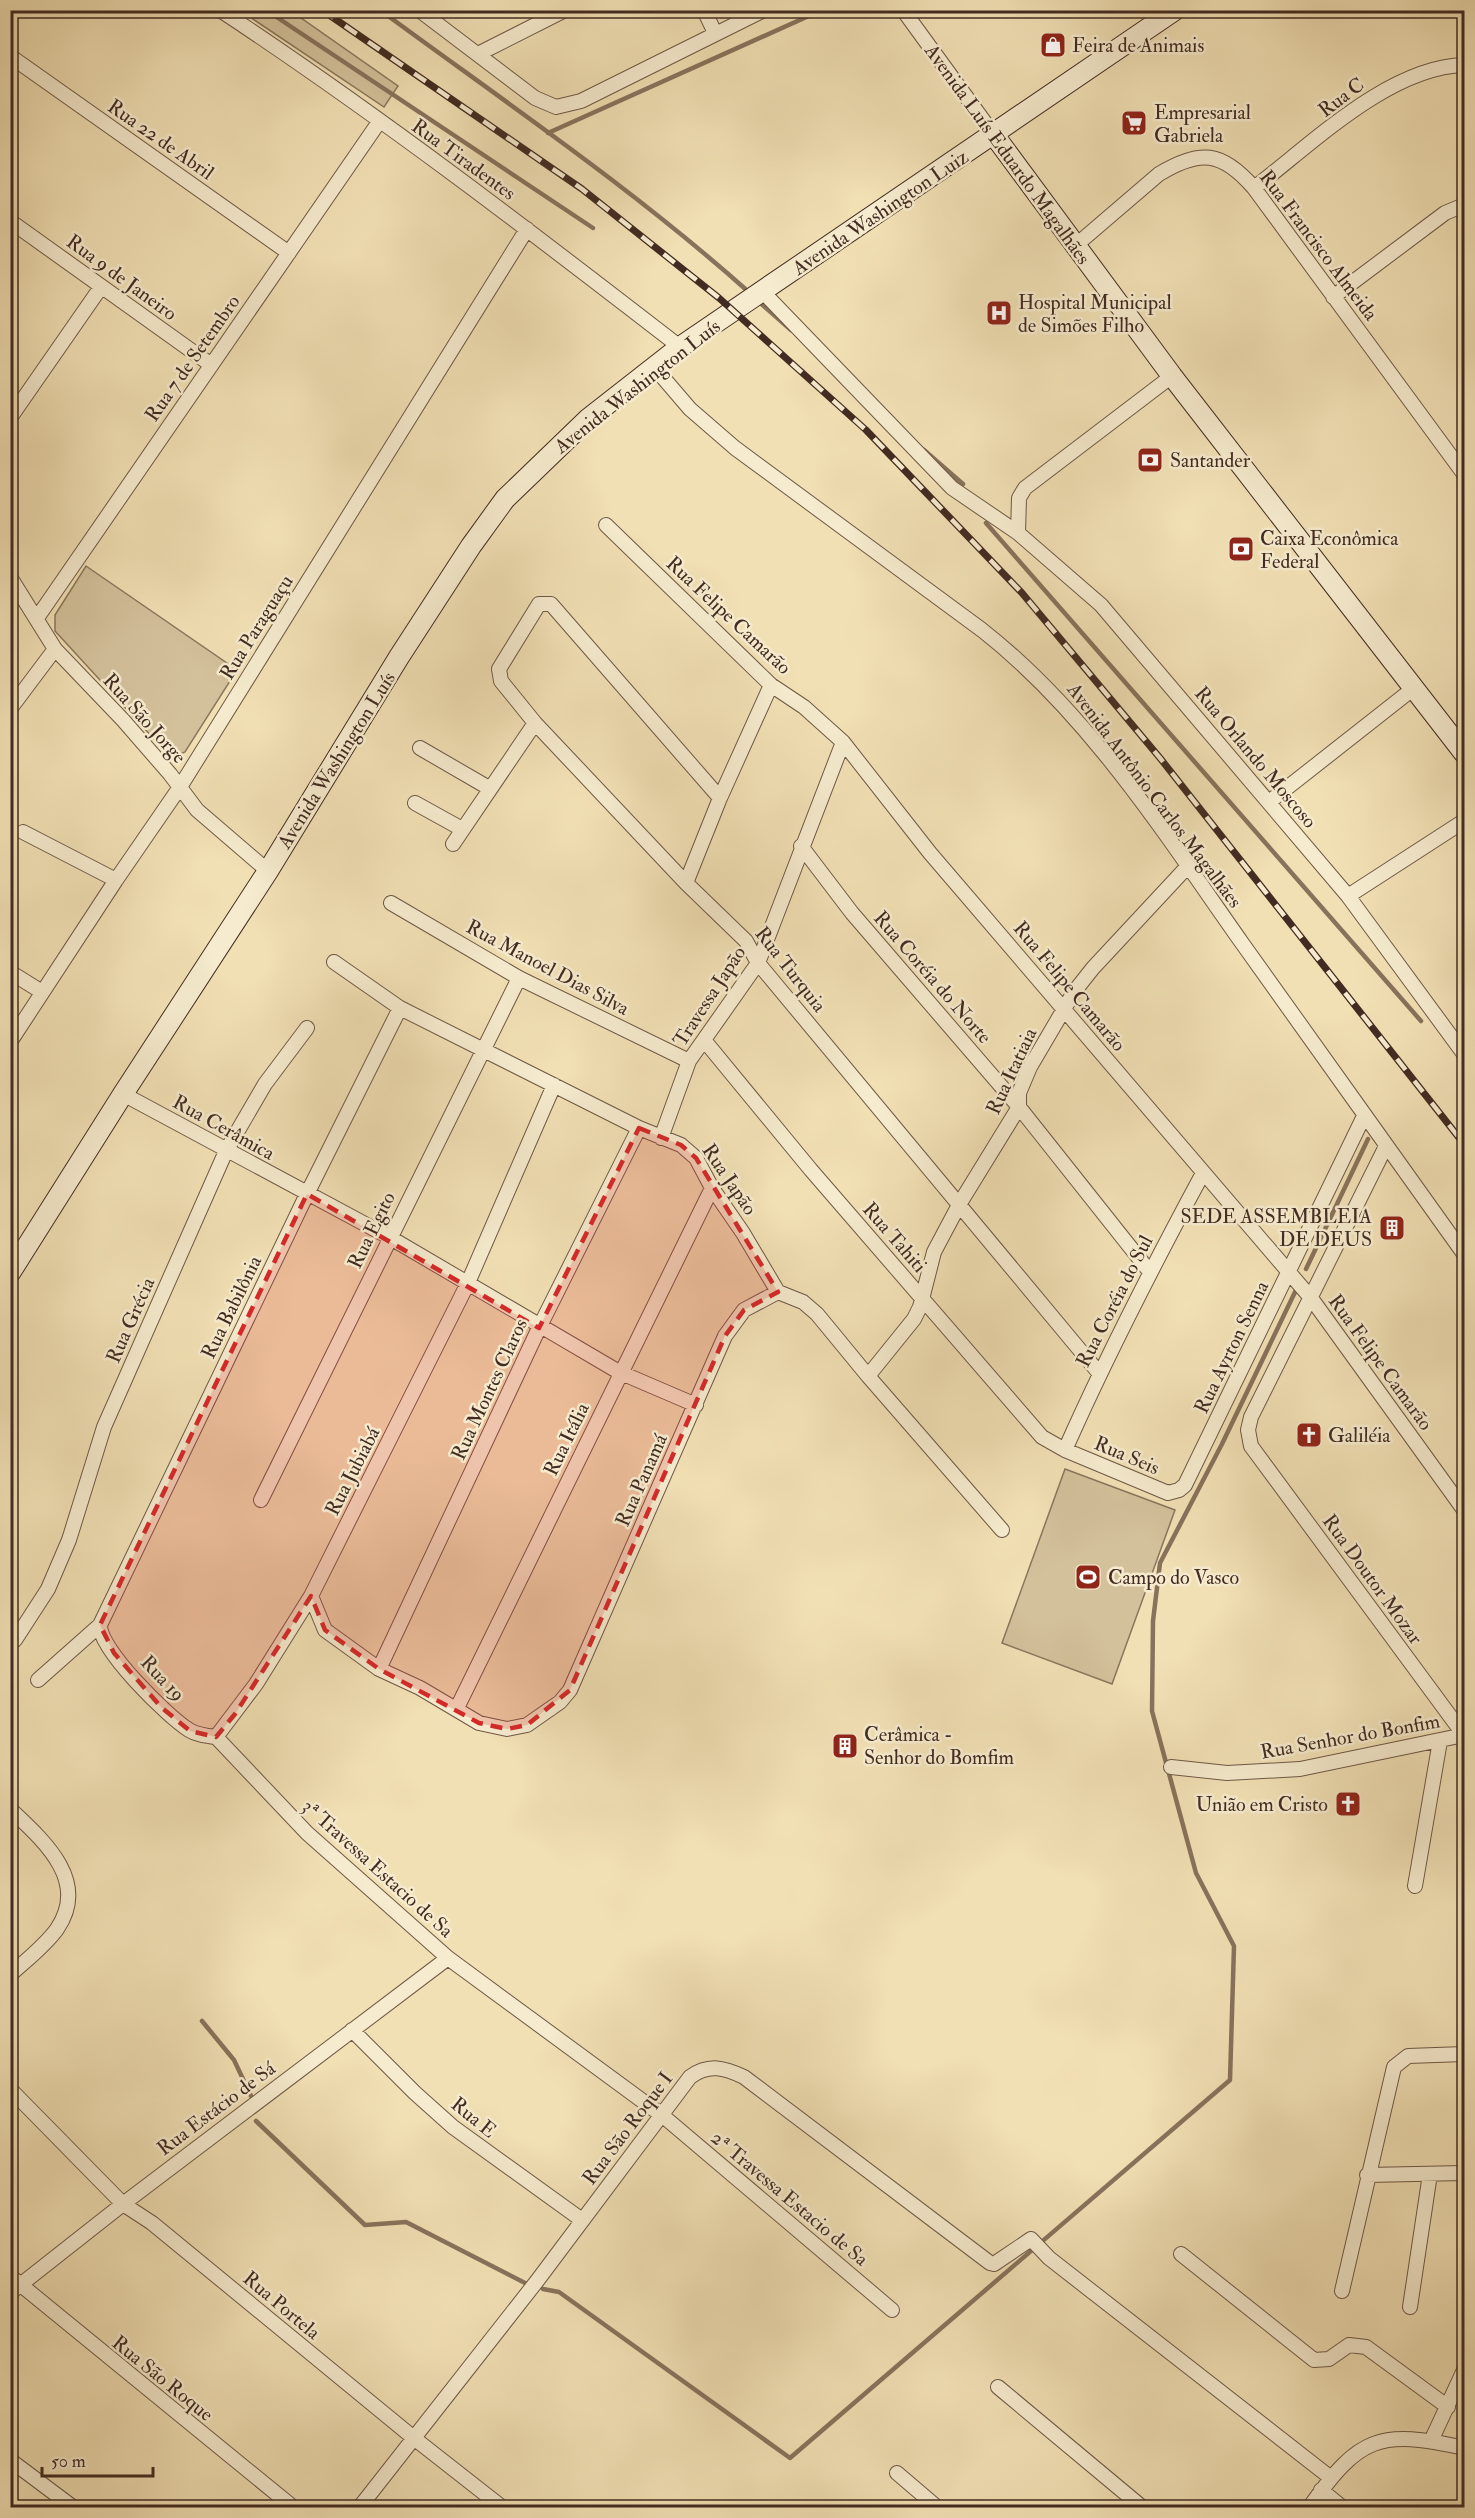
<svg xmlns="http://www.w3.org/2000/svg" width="1475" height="2518" font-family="'IM FELL Double Pica',serif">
<rect width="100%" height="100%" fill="#f1e0b4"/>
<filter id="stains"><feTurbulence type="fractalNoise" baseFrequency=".00333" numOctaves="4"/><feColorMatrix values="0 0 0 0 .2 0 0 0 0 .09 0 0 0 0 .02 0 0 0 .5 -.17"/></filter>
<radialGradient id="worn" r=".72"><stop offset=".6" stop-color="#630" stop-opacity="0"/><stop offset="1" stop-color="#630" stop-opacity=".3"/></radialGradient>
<!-- green -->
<path fill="#d3c19b" stroke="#8a765e" stroke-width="1.5" d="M241,11H291L398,86L384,107Z
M86,566L237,670L185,752L176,756L164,750L55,631V615Z
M1065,1469L1175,1510L1112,1684L1002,1643Z"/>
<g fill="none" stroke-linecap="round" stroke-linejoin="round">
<!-- stream -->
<path stroke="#88725c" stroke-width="4.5" d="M266,10L593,228
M380,10C505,102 635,190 751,294
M548,133L822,10
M757,300L791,330
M924,450L963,484
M986,523L1421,1021
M1306,1269L1368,1139
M202,2021L234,2060L251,2096
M256,2121L365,2225L406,2222L527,2284
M543,2289L559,2292L790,2458L1230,2080L1234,1946L1196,1873L1152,1711L1153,1621L1160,1563L1222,1444L1296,1290"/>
<!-- street casing -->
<g stroke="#6e5846" stroke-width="16">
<path id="street" d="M220,10C379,115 530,231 680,347
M419,10L535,98L556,107L581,101L764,10
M704,10L715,33
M903,10L994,135
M478,54L565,10
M10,56L289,253
M1254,188C1312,144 1389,67 1464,65
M10,221L210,364
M1075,246L1159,174C1200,149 1222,151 1254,188L1464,474
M762,291L952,488L1018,533L1101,605L1348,896L1464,1054
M1333,297L1445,213L1464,205
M654,367L690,409L735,448L982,630C1088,713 1165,834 1242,943C1316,1047 1390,1150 1464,1254
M10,418L101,287
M606,525L771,685L804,707L843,742L930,853L1311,1298L1464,1510
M1018,533L1019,498L1025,488L1172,376
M10,577L55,649L123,720L170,774L197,810L268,871
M37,618L379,122
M10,709L55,649
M420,748L489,788
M720,798L551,604H539L499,669L501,681L535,723L686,883L746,941L758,963L1099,1373
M1269,802L1414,688
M415,803L462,829
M23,832L116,880
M453,844L535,723
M801,846L852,913L1019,1107L1150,1272
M686,883L720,798L771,685
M1348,896L1464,821
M391,903L519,978L689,1061
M334,962L400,1008L639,1128L681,1145L696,1158L712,1188L743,1233L778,1292L803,1302L817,1314L868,1376L1002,1530
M10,972L42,992
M704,1040L811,1170L1042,1437L1065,1450L1168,1493L1179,1490L1185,1485L1364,1116
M10,1042L116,880L180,787L527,229
M123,1094L389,1237L619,1372L696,1405
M661,1138L689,1061L758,963L843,742
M1386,1146L1251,1417L1248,1430L1251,1446L1464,1735
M868,1376L914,1319L920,1307L934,1252L960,1203L1019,1107V1093L1030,1067L1074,992L1093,968L1188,866
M1065,1450C1107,1355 1154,1264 1203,1173
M261,1500L519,978
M311,1596L325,1630L379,1669L420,1688L479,1723L507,1729L527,1725L560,1702L570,1690L725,1336L744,1310L778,1292
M100,1625C99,1649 167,1716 189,1730C197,1735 206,1736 216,1737
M15,1640L48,1589L69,1540L104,1427L226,1151L265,1084L307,1028
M379,1669L539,1328L639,1128
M38,1680L100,1625L307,1194L400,1008
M457,1708L712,1188
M216,1737L307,1833L448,1958L663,2116L892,2310
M216,1737L256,1684L311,1596L467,1285L554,1085
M1171,1767L1227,1773L1300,1769L1464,1735
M10,1809C44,1841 90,1881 57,1929C45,1946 25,1961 10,1975
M1415,1886L1440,1741
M352,2030L415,2093L453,2127L582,2220
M10,2089L123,2204L152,2223L415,2439L503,2508
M1367,2175L1464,2173
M1181,2254L1314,2360L1329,2359L1349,2345L1366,2347L1448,2407
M10,2276L294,2508
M1342,2291L1394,2067L1408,2056L1464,2054
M10,2293L123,2204L448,1958
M1410,2307L1430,2174
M998,2387L1143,2508
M1431,2441L1464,2370
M10,2460L74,2508
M897,2473L938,2508
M1321,2490L1343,2508
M359,2508L537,2281L690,2077C709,2063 725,2068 744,2077L990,2263L994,2264L1031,2239L1049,2258L1331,2478
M1309,2508C1359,2436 1380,2429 1464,2448"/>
</g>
<!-- secondary casing -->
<g stroke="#422b22" stroke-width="22">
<path id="secondary" d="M994,135L1172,376L1464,753
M10,1273L123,1094L268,871L399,657L471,546L505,499L588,419L680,347L1175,10"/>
</g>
<!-- street -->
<use href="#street" stroke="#f6ebce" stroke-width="14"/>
<!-- secondary -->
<use href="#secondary" stroke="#f6ebce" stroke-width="20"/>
<!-- rail casing -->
<g stroke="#422b22" stroke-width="7">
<path id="rail" d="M322,10L582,189L719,298L866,430L1022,593L1160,758L1464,1144"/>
</g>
<!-- rail -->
<use href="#rail" stroke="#f6ebce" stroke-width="4.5" stroke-dasharray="14" stroke-linecap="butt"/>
</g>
<!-- marked area -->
<path fill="#d62828" fill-opacity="0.2" stroke="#d62828" stroke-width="4.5" stroke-dasharray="12 8" stroke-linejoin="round" d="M639,1128L681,1145L696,1158L778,1292L744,1310L725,1336L570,1690L527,1725L507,1729L479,1723L379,1669L325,1630L311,1596L235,1714L216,1737L190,1731L161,1707L114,1653L100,1625L307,1194L539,1328Z"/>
<!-- icons -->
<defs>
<g id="shop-square" transform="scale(1.35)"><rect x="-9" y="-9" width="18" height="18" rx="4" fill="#8f2418" stroke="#f6ebce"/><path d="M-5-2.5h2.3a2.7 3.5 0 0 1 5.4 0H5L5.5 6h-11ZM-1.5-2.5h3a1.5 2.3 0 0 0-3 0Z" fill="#fff"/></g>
<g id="supermarket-square" transform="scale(1.35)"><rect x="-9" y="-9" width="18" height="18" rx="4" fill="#8f2418" stroke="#f6ebce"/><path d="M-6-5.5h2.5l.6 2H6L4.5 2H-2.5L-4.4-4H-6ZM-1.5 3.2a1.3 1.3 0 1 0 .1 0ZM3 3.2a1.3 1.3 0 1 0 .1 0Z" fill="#fff"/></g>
<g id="hospital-square" transform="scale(1.35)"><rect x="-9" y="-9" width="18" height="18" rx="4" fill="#8f2418" stroke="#f6ebce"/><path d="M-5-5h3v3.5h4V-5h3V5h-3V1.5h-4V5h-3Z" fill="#fff"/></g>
<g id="bank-square" transform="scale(1.35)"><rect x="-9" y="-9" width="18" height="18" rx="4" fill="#8f2418" stroke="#f6ebce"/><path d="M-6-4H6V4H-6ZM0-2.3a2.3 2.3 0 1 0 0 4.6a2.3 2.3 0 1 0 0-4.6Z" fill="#fff"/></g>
<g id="building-square" transform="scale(1.35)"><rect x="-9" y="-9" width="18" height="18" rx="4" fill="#8f2418" stroke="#f6ebce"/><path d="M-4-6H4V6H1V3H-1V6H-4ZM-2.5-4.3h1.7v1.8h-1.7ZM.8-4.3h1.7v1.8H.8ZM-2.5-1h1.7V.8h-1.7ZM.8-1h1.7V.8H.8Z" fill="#fff"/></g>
<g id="church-square" transform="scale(1.35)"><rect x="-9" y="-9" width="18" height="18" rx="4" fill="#8f2418" stroke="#f6ebce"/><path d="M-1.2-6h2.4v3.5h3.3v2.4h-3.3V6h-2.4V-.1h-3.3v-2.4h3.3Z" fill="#fff"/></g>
<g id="stadium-square" transform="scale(1.35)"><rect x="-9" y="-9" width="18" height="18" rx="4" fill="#8f2418" stroke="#f6ebce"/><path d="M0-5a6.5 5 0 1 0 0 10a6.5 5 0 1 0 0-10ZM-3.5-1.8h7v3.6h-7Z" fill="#fff"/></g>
</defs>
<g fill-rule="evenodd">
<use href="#shop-square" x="1053" y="45"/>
<use href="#supermarket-square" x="1134" y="123"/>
<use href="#hospital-square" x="999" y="313"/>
<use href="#bank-square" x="1150" y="460"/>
<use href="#bank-square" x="1241" y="549"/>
<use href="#building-square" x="1392" y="1228"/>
<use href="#church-square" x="1309" y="1435"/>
<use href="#stadium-square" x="1088" y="1577"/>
<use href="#building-square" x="845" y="1746"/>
<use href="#church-square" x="1348" y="1804"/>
</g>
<g text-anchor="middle" stroke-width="5" stroke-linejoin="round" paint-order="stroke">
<!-- poi labels -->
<g font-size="20" fill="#422b22" stroke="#f6ebce" text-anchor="start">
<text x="1072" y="52">Feira de Animais</text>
<text x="1154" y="119">Empresarial<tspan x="1154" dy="23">Gabriela</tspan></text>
<text x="1018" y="309">Hospital Municipal<tspan x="1018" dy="23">de Simões Filho</tspan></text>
<text x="1170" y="467">Santander</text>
<text x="1260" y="545">Caixa Econômica<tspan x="1260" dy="23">Federal</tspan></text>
<text x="1372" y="1223" text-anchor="end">SEDE ASSEMBLEIA<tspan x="1372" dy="23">DE DEUS</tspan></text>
<text x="1328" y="1442">Galiléia</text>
<text x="1108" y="1584">Campo do Vasco</text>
<text x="864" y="1741">Cerâmica -<tspan x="864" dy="23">Senhor do Bomfim</tspan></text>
<text x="1328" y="1811" text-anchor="end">União em Cristo</text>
</g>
<!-- street labels -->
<g font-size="20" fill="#422b22" stroke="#f6ebce">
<text transform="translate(1341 97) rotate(-37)" y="7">Rua C</text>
<text transform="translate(161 139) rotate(35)" y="7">Rua 22 de Abril</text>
<text transform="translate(1008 154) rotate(54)" y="7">Avenida Luís Eduardo Magalhães</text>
<text transform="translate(464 159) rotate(36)" y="7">Rua Tiradentes</text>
<text transform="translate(880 212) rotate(-34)" y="7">Avenida Washington Luiz</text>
<text transform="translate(1319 245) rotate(53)" y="7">Rua Francisco Almeida</text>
<text transform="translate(122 277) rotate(36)" y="7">Rua 9 de Janeiro</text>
<text transform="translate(192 358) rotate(-55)" y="7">Rua 7 de Setembro</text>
<text transform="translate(637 386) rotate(-38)" y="7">Avenida Washington Luís</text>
<text transform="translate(729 615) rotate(43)" y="7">Rua Felipe Camarão</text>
<text transform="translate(256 627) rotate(-58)" y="7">Rua Paraguaçu</text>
<text transform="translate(145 718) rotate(48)" y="7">Rua São Jorge</text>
<text transform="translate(1256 757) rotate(50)" y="7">Rua Orlando Moscoso</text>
<text transform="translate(336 760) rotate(-58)" y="7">Avenida Washington Luís</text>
<text transform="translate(1155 795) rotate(53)" y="7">Avenida Antônio Carlos Magalhães</text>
<text transform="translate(548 967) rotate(28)" y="7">Rua Manoel Dias Silva</text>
<text transform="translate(791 969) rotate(52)" y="7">Rua Turquia</text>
<text transform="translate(933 977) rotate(49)" y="7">Rua Coréia do Norte</text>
<text transform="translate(1070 986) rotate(50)" y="7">Rua Felipe Camarão</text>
<text transform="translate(709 996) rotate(-57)" y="7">Travessa Japão</text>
<text transform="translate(1011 1071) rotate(-65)" y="7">Rua Itatiaia</text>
<text transform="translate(224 1127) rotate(29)" y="7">Rua Cerâmica</text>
<text transform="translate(730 1179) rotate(56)" y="7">Rua Japão</text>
<text transform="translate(371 1230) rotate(-64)" y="7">Rua Egito</text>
<text transform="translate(895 1237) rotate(49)" y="7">Rua Tahiti</text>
<text transform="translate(1114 1301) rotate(-63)" y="7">Rua Coréia do Sul</text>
<text transform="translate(231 1307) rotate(-64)" y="7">Rua Babilônia</text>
<text transform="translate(130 1320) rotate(-66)" y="7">Rua Grécia</text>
<text transform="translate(1231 1347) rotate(-64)" y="7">Rua Ayrton Senna</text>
<text transform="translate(1381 1362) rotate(54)" y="7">Rua Felipe Camarão</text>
<text transform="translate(489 1389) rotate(-65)" y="7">Rua Montes Claros</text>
<text transform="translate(566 1439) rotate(-64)" y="7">Rua Itália</text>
<text transform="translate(1127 1455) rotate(23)" y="7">Rua Seis</text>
<text transform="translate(352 1471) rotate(-63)" y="7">Rua Jubiabá</text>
<text transform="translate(641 1480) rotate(-66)" y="7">Rua Panamá</text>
<text transform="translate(1373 1579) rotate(54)" y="7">Rua Doutor Mozar</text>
<text transform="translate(163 1678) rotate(47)" y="7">Rua 19</text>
<text transform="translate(1350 1736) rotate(-10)" y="7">Rua Senhor do Bonfim</text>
<text transform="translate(378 1868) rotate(42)" y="7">3ª Travessa Estacio de Sa</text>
<text transform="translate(216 2108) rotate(-37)" y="7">Rua Estácio de Sá</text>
<text transform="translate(474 2117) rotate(39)" y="7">Rua E</text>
<text transform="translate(627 2128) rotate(-53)" y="7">Rua São Roque I</text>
<text transform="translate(790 2198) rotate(40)" y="7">2ª Travessa Estacio de Sa</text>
<text transform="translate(282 2305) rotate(40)" y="7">Rua Portela</text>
<text transform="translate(163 2378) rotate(39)" y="7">Rua São Roque</text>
</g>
</g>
<!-- margin -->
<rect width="1475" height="2518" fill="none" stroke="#f1e0b4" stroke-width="36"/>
<rect x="12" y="12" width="1451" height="2494" fill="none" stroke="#422b22" stroke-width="3"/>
<rect x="18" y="18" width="1439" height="2482" fill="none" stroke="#422b22" stroke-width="1.5"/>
<!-- scale -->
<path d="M42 2467v9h111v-9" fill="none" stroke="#422b22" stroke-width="3"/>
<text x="51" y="2467" font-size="18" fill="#422b22" stroke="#f6ebce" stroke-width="4.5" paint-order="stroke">50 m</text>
<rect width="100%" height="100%" filter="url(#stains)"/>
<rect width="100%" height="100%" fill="url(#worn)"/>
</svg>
